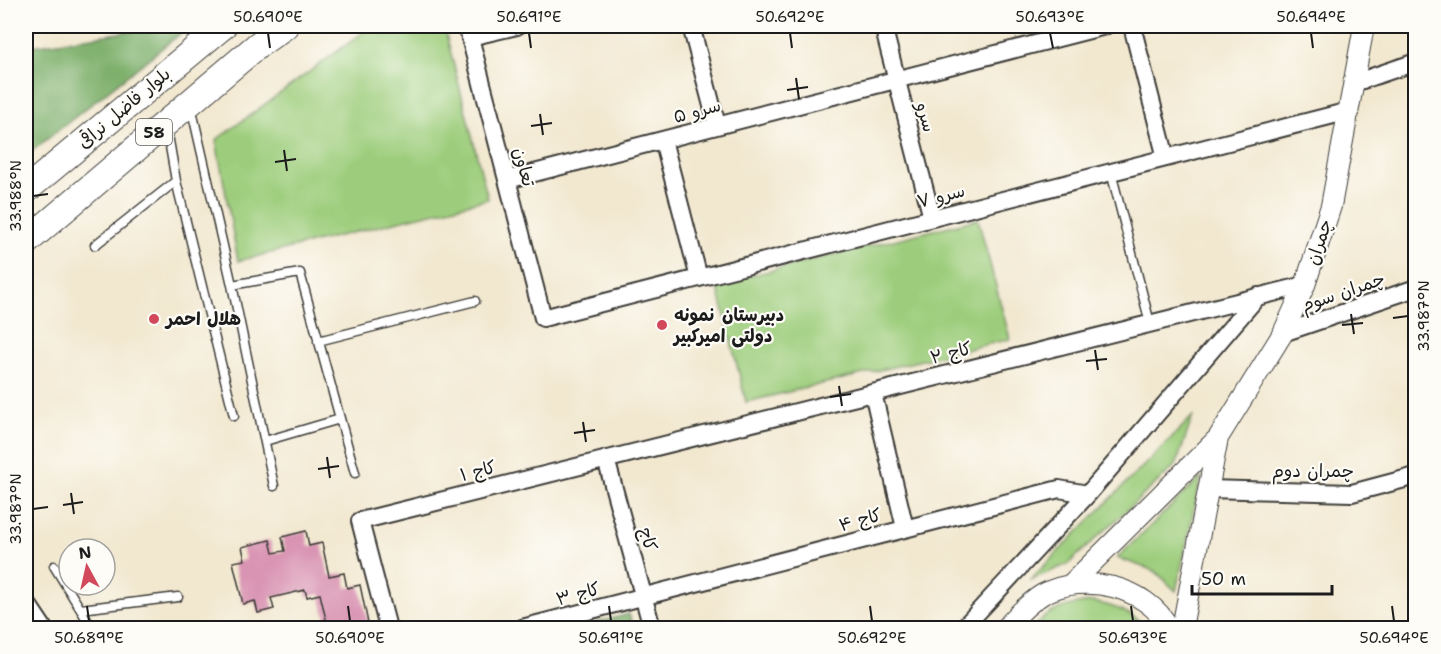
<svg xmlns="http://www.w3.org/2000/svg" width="1441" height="654" font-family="'Shantell Sans','Playpen Sans Arabic',sans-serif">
<rect width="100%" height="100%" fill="#fdfcf7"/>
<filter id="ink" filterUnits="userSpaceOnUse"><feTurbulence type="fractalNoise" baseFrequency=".0167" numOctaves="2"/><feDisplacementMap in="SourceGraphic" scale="12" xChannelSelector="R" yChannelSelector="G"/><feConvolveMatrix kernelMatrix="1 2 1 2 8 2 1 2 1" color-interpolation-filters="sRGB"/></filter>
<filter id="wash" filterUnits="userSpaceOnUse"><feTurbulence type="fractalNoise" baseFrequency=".008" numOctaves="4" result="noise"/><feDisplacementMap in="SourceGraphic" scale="24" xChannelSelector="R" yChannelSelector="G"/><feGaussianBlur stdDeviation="1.35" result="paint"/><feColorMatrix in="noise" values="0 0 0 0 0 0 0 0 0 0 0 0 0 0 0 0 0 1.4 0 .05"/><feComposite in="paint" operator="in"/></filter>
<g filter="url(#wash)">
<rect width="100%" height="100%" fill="#f2e8d0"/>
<!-- green -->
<path fill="#9dcd7c" stroke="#5c744c" stroke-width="1.5" d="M372,26H444L488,199L238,261L216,140Z
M978,219L1010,339L746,402L717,284Z
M1193,416L1176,465L1068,564L1030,580Z
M1201,477L1176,591L1155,571L1117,558Z
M1093,602C1115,606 1131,612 1147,628H1033C1048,609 1070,604 1093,602Z"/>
<!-- forest -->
<path fill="#7eb06c" stroke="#4d6644" stroke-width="1.5" d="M165,26H190L26,156V47Z
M629,614L634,628H577Z"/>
<g id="blocks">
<!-- building -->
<path fill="#d994b3" d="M306,531L309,546L322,543L329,576L344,573L347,588L360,585L368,623L364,625V628H328L320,594L307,597L305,590L271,598L274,609L258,613L255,601L243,604L233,562L245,560L242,547L270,540L273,553L285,551L282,537Z"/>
</g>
</g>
<g filter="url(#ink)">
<use href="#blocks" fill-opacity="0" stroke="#3c3b37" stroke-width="1.5"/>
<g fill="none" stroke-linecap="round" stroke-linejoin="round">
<!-- service casing -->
<g stroke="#3c3b37" stroke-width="11">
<path id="service" d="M191,106L232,285L274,486
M167,129L176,181L234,416
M1111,172L1150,323
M95,245L176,181
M232,285L300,273L355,473
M318,341L475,301
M265,441L340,419
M54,566L92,628
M81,609L178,597"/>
</g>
<!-- minor casing -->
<g stroke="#3c3b37" stroke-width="20">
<path id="minor" d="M467,26L543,318L1349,111
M691,26L717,125
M883,26L932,218
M1132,26L1166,158
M470,37L517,26
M1354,83L1416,62
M663,140L699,278
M507,180L1105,26
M1283,333L1416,288
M873,393L905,528
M606,459L652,628
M1208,489L1352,493L1416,476
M388,628L360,521L1305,285
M522,628L1059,489L1088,494
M963,628L1088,494L1258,296"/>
</g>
<!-- tertiary casing -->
<g stroke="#3c3b37" stroke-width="22">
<path id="tertiary" d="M1071,584L1218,438L1283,333L1305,285L1331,206L1364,26
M1006,628C1017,615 1028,603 1043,594C1084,572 1147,586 1169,628
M1182,628L1218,438"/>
</g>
<!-- secondary casing -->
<g stroke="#3c3b37" stroke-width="26">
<path id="secondary" d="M26,607L40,628"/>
</g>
<!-- primary casing -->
<g stroke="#3c3b37" stroke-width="28">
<path id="primary" d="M26,190L223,26
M26,242L258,45L285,26"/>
</g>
<!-- service -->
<use href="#service" stroke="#fff" stroke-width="8"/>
<!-- minor -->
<use href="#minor" stroke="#fff" stroke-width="16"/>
<!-- tertiary -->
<use href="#tertiary" stroke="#fff" stroke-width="20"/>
<!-- secondary -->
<use href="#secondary" stroke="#fff" stroke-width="22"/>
<!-- primary -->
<use href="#primary" stroke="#fff" stroke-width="26"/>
</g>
</g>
<!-- ticks -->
<path fill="none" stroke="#1c1c1c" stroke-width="2" d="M268,33L270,48M529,33L531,48M790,33L792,48M1050,33L1053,48M1311,33L1313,48M796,78L799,99M787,90L808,87M540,114L543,135M531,126L552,123M284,150L287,171M275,162L296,159M33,196L48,194M1351,314L1354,334M1393,318L1408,316M1342,325L1363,323M1095,350L1098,370M1086,361L1107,359M839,386L842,406M830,397L851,394M583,422L586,442M574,433L595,430M327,457L330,478M318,469L339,466M71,493L74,514M63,505L83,502M33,509L48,507M87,606L89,621M348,606L350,621M609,606L611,621M870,606L872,621M1131,606L1133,621M1392,606L1394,621"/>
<!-- markers -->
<g fill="#d1495b" stroke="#fdfcf7" stroke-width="2">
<circle cx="154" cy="319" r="6"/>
<circle cx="662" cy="325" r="6"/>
</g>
<g text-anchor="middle" stroke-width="4.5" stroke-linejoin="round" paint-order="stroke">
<!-- shield labels -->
<rect fill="#fdfcf7" stroke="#605f5e" stroke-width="1.5" x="136" y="119" width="36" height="26" rx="4.5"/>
<g font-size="16" font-weight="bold" fill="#1c1c1c">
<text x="154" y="138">58</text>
</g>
<!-- street labels -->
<g font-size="18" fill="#1c1c1c" stroke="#fdfcf7">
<text transform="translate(124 108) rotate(-40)" y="6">بلوار فاضل نراقی</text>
<text transform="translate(697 111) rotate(-15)" y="6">سرو ۵</text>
<text transform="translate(926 117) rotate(76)" y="6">سرو</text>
<text transform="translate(524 167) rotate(75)" y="6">تعاون</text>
<text transform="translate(941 196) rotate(-14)" y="6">سرو ۷</text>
<text transform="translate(1319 242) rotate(-72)" y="6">چمران</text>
<text transform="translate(1343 292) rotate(-19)" y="6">چمران سوم</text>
<text transform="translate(951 353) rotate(-14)" y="6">کاج ۲</text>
<text transform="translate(478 471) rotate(-14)" y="6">کاج ۱</text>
<text x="1313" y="477">چمران دوم</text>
<text transform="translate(860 520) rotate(-15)" y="6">کاج ۴</text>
<text transform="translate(648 539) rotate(75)" y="6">کاج</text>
<text transform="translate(578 594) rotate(-15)" y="6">کاج ۳</text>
</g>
<!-- poi labels -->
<g font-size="18" font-weight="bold" fill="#1c1c1c" stroke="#fdfcf7" text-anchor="start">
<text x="674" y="321">دبیرستان نمونه<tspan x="674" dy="21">دولتی امیرکبیر</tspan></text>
<text x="166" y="325">هلال احمر</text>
</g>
</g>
<!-- margin -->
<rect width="1441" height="654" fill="none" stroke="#fdfcf7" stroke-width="66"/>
<!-- north arrow -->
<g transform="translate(87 567) rotate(352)"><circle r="28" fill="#fdfcf7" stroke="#a3a29f" stroke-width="1.5"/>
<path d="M0-4.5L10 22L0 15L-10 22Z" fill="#d1495b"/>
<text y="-9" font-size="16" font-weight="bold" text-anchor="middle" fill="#1c1c1c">N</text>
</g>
<!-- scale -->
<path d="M1192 585v9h140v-9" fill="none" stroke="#1c1c1c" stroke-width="3"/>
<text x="1201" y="585" font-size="18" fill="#1c1c1c" stroke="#fdfcf7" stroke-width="4.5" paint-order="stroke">50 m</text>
<rect x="33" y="33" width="1375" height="588" fill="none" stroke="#1c1c1c" stroke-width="2"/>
<g font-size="15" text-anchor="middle" fill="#1c1c1c">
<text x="268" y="22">50.690°E</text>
<text x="529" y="22">50.691°E</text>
<text x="790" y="22">50.692°E</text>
<text x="1050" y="22">50.693°E</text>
<text x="1311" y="22">50.694°E</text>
<text transform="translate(16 196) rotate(-90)" y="5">33.988°N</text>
<text transform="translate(1424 316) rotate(-90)" y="5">33.987°N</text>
<text transform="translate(16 509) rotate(-90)" y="5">33.987°N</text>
<text x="89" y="643">50.689°E</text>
<text x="350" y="643">50.690°E</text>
<text x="611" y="643">50.691°E</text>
<text x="872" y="643">50.692°E</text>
<text x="1133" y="643">50.693°E</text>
<text x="1394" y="643">50.694°E</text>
</g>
</svg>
